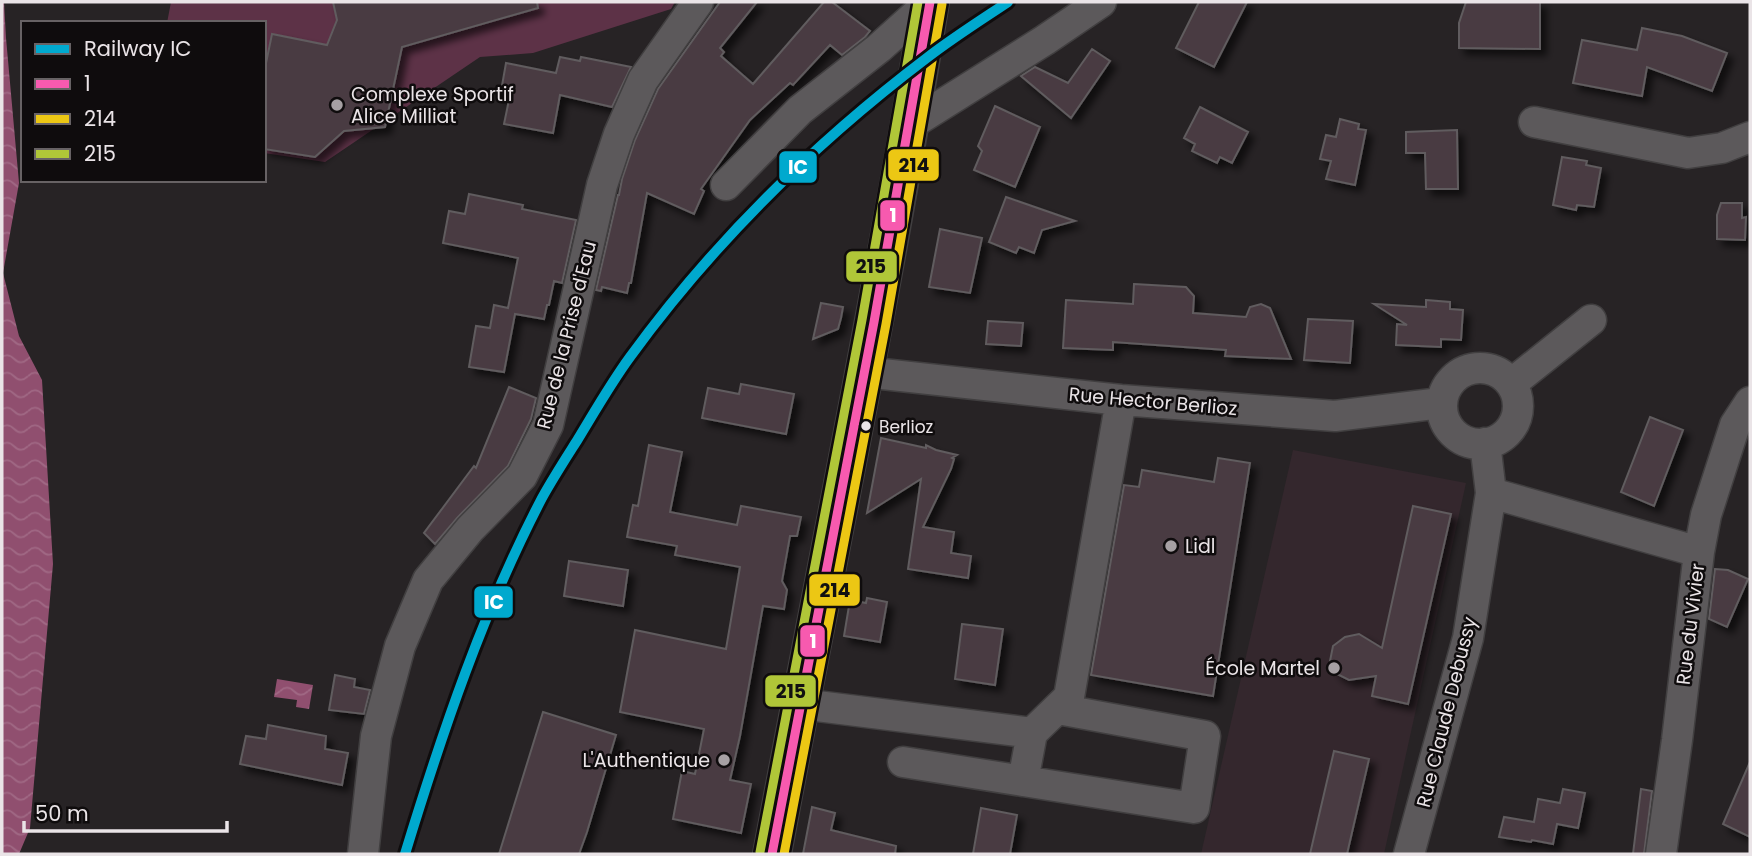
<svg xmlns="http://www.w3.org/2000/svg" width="1752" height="856" font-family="Poppins,sans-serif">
<defs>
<pattern id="water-waves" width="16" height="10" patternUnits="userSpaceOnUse" patternTransform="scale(1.75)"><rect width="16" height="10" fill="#904f6f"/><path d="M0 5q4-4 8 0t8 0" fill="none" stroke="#a06884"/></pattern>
<filter id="shadow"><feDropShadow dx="6" dy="6" stdDeviation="3.5" flood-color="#0009"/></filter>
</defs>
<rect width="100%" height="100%" fill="#272325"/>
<!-- built -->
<path fill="#34272d" d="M1293,450L1466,483L1384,854H1201Z"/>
<!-- pitch -->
<path fill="#5d3247" d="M171,2H675L671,9L533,53L480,57L325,162L264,153V23H167Z"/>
<!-- water -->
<path fill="url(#water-waves)" d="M2,2H4L6,38L19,183L3,273L19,336L42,380L53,564L30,828L19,854H2Z
M277,679L313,685L309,709L296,707L297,700L274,697Z"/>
<!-- building -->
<path fill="#493b42" stroke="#605c5e" stroke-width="2" filter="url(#shadow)" d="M333,2H537L538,8L402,47L385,127L344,131L315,157L264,149V73L272,34L327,45L337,20Z
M720,2H757L720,48L724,52L721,56L753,84L824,2H832L870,31L865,37L842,55L830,45L793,85L790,83L750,120L701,189L704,191L694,214L647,193L631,283H629L627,293L602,287L601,291L596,290L618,195H619L622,179L635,140L658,89Z
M1199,2H1247L1214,67L1176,48Z
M1466,2H1540V49L1459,48V23Z
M1642,28L1682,36L1727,53L1712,91L1647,67L1642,96L1573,83L1582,40L1637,50Z
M1092,49L1110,61L1071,118L1021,76L1035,67L1068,83Z
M560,57L580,61L581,57L631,67L612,107L560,95L553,133L504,124L509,100L500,97L506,63L556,73Z
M995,106L1040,127L1015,187L974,170L982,151L978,146Z
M1200,107L1248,132L1232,163L1220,157L1217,163L1192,151L1195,144L1184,138Z
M1340,119L1359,124L1358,129L1366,130L1355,185L1326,179L1331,161L1320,159L1326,135L1336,137Z
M1457,130L1458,189H1426L1425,153H1406V132Z
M1562,157L1587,161L1586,165L1601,168L1594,207L1577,205L1576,210L1553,205Z
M469,194L523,205L522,209L576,220L562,283L554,281L549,305H547L544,319L515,314L504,372L469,367L476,326L490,328L494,305L508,308L518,258L443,243L449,211L465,214Z
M1006,197L1075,221L1042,230L1034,253L1019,247L1016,253L989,242Z
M1721,203H1742V218L1746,217L1745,240L1717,239V215Z
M940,229L982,238L970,293L929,287Z
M1134,284L1186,287L1194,296L1193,313L1246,317L1250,307L1261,304L1270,308L1291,359L1225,356L1226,350L1113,342V350L1063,348L1066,300L1133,304Z
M1426,300L1450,302V309L1463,310L1461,340L1441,339V347L1396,345L1397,324L1407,325L1374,304L1426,307Z
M821,303L843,307L841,318L838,329L813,339Z
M1308,319L1353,321L1350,363L1304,360Z
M988,321L1023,323L1021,346L986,344Z
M741,384L794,394L786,434L702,418L708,388L739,394Z
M509,387L536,398L531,419L508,466L458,517L435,544L424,533L474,466L476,468Z
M1650,417L1683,430L1654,506L1621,492Z
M881,438L926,448V445L936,450L957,455L952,458L954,459L951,469L923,527L954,532L951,553L971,556L968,578L908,569L921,479L867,513Z
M649,445L682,452L670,512L737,525L741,506L801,517L797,536H790L782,581L787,590L784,609L763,606L740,736L730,780L751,784L741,833L673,819L682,771L695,774L704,729L620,712L635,630L726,649L740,567L675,555L677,546L627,537L633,505L638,506Z
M1218,458L1250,463L1213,696L1091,675L1124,485L1139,487L1142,470L1214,482Z
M1413,506L1451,514L1408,704L1372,696L1376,676L1349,680L1337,674L1330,661L1333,646L1345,637L1359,634L1382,648Z
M569,561L628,570L623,606L564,596Z
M1715,569L1728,570L1748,579L1727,627L1709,619Z
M867,598L887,602L880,642L844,636L850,600L866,603Z
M962,624L1003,629L995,685L955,679Z
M335,675L355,679L354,687L370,690L364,714L329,710Z
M543,712L616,735L587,832L579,854H499Z
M268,725L326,736L325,749L348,753L342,785L240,764L246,736L266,739Z
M1334,751L1369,759L1347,854H1310Z
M1750,762V837L1723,824Z
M1563,789L1585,793L1578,828L1557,824L1553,844L1532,840L1531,842L1499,837L1504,817L1534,822L1538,799L1560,803Z
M1641,789L1652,791L1644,854H1633Z
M812,807L835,813L831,830L896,846L895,854H803Z
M981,808L1017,815L1010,854H973Z"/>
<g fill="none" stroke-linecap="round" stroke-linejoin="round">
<!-- minor casing -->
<g stroke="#413f40" stroke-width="33">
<path id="minor" d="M1534,122L1688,153L1722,148L1750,137
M908,126L1045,40L1101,2
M726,185L800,110L879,48L930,2
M1442 406a38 38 0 1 1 76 0a38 38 0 1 1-76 0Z
M864,372L1121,400L1335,416L1441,403
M1511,384L1591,320
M1491,493L1699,552
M801,704L1032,733
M903,762L1194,808L1205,736L1058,709
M1023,781L1032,733L1069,697L1121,400
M363,854L376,736L400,646L428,580L470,529L522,476L548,425L602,185L619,134L643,80L698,2
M1409,854L1468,638L1491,493L1485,443
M1661,854L1677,740L1699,552L1706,515L1735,425L1750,402"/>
</g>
<!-- major casing -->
<g stroke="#413f40" stroke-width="40">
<path id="major" d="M772,854C825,570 884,287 930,2"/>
</g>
<!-- minor -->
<use href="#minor" stroke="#5c595b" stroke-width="30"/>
<!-- major -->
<use href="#major" stroke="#5d5a5c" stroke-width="37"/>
<!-- bus-1 casing -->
<g stroke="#0f0c0d" stroke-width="14">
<path id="bus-1" d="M772,854L874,322L930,2"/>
</g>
<!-- bus-2 casing -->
<g stroke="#0f0c0d" stroke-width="14">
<path id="bus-2" d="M784,854L886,324L942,4"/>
</g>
<!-- bus-3 casing -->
<g stroke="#0f0c0d" stroke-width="14">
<path id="bus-3" d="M760,852L862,320L918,2"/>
</g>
<!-- bus-1 -->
<use href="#bus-1" stroke="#f75aaf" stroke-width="9"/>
<!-- bus-2 -->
<use href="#bus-2" stroke="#ecc714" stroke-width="9"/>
<!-- bus-3 -->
<use href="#bus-3" stroke="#b0c638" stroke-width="9"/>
<!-- rail-1 casing -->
<g stroke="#0f0c0d" stroke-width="16">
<path id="rail-1" d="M405,854C442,733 483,611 542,498C553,478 566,458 578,439C595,411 611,383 630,357C713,243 816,142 928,57C954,37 981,20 1008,2"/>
</g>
<!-- rail-1 -->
<use href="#rail-1" stroke="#00a9ce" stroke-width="10"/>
</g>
<!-- markers -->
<g fill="#a6a0a3" stroke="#0f0c0d" stroke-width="2.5">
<circle cx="337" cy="105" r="7"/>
<circle cx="1171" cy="546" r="7"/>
<circle cx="1334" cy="668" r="7"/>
<circle cx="724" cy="760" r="7"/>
</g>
<circle fill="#eae4e7" stroke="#0f0c0d" stroke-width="2.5" cx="866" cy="426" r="6"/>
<g text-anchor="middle" stroke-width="5" stroke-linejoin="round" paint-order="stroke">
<!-- bus labels -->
<g font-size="17" fill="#eae4e7" stroke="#0f0c0d" text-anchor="start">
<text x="879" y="433">Berlioz</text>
</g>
<!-- poi labels -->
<g font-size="19" fill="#eae4e7" stroke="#0f0c0d" text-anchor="start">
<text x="351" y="101">Complexe Sportif<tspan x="351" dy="22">Alice Milliat</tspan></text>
<text x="1185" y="553">Lidl</text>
<text x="1320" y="675" text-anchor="end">École Martel</text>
<text x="710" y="767" text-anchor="end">L'Authentique</text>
</g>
<!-- street labels -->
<g font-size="19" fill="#eae4e7" stroke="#0f0c0d">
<text transform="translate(566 335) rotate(-76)" y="7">Rue de la Prise d'Eau</text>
<text transform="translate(1153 401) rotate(5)" y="7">Rue Hector Berlioz</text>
<text transform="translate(1690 624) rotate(-83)" y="7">Rue du Vivier</text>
<text transform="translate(1446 712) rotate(-76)" y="7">Rue Claude Debussy</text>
</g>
</g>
<g stroke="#0f0c0d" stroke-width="2.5">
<rect x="887" y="148" width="53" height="34" rx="7" fill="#ecc714"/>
<rect x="778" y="150" width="40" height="34" rx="7" fill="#00a9ce"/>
<rect x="879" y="199" width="27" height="33" rx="7" fill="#f75aaf"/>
<rect x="845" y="250" width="53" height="33" rx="7" fill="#b0c638"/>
<rect x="808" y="573" width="53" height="34" rx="7" fill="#ecc714"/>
<rect x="473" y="585" width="41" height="34" rx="7" fill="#00a9ce"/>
<rect x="799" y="624" width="27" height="34" rx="7" fill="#f75aaf"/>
<rect x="764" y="674" width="53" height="34" rx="7" fill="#b0c638"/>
</g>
<g font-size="19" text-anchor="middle" font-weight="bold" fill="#fff">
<text x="798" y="174">IC</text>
<text x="893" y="222">1</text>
<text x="494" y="609">IC</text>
<text x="813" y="648">1</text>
</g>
<g font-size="19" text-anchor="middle" font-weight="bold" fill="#111">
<text x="914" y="172">214</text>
<text x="871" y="273">215</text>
<text x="835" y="597">214</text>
<text x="791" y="698">215</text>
</g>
<!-- border -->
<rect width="1752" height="856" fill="none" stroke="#eae4e7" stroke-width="7"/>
<!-- legend -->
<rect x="21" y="21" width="245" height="161" fill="#0f0c0d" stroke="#676264" stroke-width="2"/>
<rect x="35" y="44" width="35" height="10" fill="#00a9ce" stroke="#676264" stroke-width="2"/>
<text x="84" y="56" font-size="21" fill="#eae4e7">Railway IC</text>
<rect x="35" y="79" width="35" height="10" fill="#f75aaf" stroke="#676264" stroke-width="2"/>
<text x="84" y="91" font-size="21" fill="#eae4e7">1</text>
<rect x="35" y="114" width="35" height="10" fill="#ecc714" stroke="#676264" stroke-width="2"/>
<text x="84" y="126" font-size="21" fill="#eae4e7">214</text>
<rect x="35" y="149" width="35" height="10" fill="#b0c638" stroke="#676264" stroke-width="2"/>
<text x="84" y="161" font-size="21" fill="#eae4e7">215</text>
<!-- scale -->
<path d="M24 821v10h203v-10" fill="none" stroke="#eae4e7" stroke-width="3.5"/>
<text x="35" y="821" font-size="21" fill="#eae4e7" stroke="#0f0c0d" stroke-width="5" paint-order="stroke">50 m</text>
</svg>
